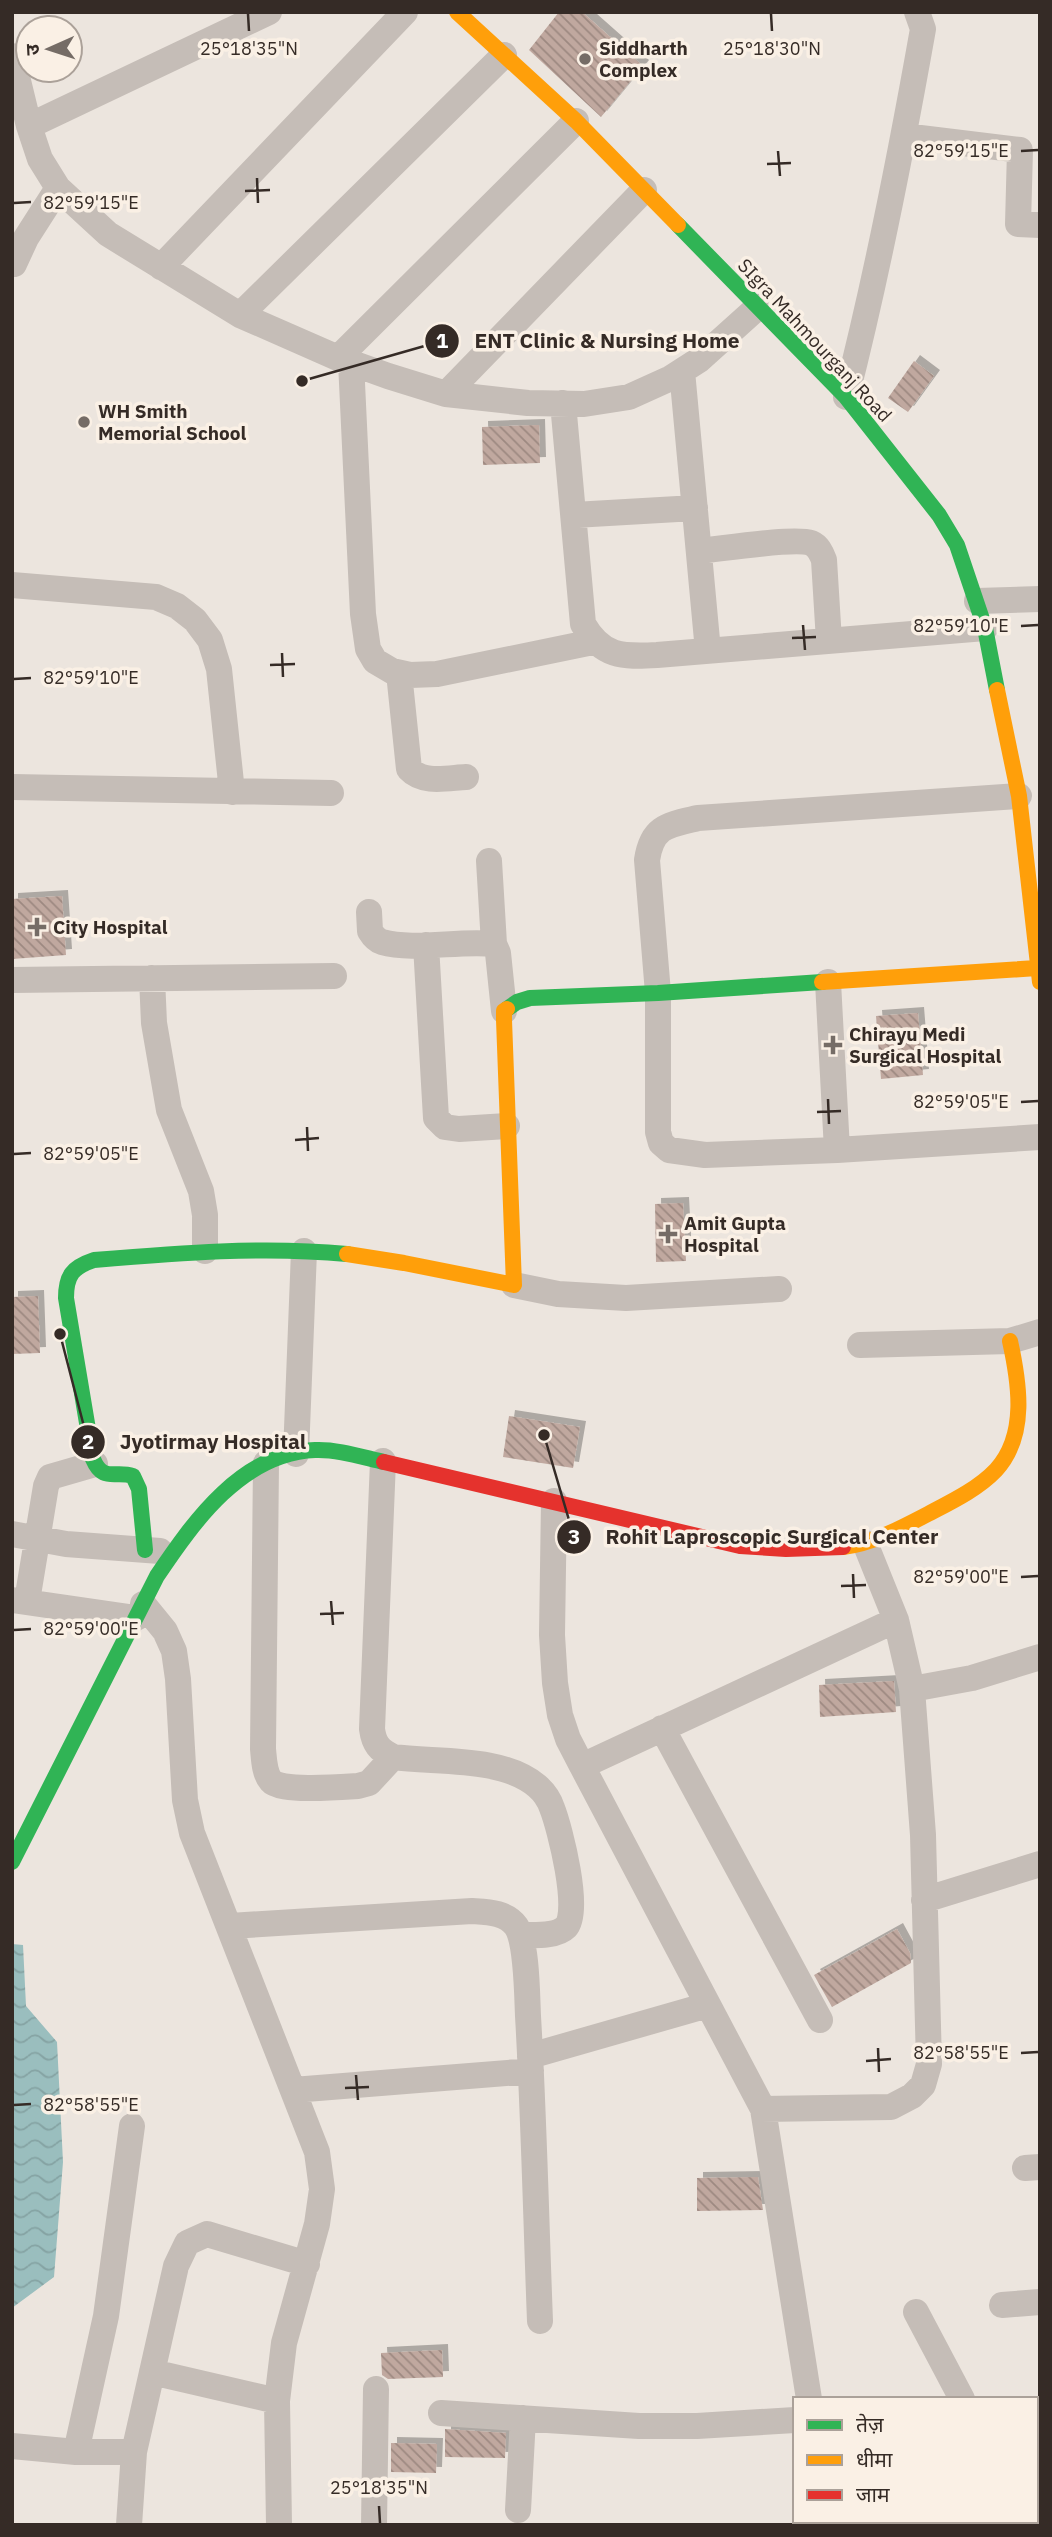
<svg xmlns="http://www.w3.org/2000/svg" width="1052" height="2537" font-family="'IBM Plex Sans','Noto Sans Devanagari',sans-serif">
<defs>
<pattern id="water-waves" width="16" height="10" patternUnits="userSpaceOnUse" patternTransform="scale(1.75)"><rect width="16" height="10" fill="#9abebe"/><path d="M0 5q4-4 8 0t8 0" fill="none" stroke="#85a3a3"/></pattern>
<pattern id="building-back-hatch" width="6" height="6" patternUnits="userSpaceOnUse" patternTransform="scale(1.75)"><rect width="6" height="6" fill="#c0a89f"/><path d="M-1 5l2 2M0 0l6 6M5-1l2 2" fill="none" stroke="#9d8981"/></pattern>
<filter id="shadow"><feDropShadow dx="6" dy="-6" stdDeviation="0" flood-color="#0004"/></filter>
</defs>
<rect width="100%" height="100%" fill="#ece5de"/>
<!-- water -->
<path fill="url(#water-waves)" d="M12,1944L23,1945L26,2006L57,2042L63,2162L54,2277L12,2308Z"/>
<!-- building -->
<path fill="url(#building-back-hatch)" filter="url(#shadow)" d="M559,12H582L643,66L601,117L529,50Z
M914,361L934,376L908,412L888,398Z
M539,425L540,463L483,465L482,427Z
M62,896L66,955L12,959V899Z
M918,1013L923,1075L881,1079L876,1016Z
M683,1203L686,1261L656,1262L655,1204Z
M38,1296L40,1353L12,1354V1297Z
M509,1416L580,1427L573,1468L503,1457Z
M894,1681L896,1712L820,1717L819,1685Z
M897,1929L910,1953L911,1963L832,2007L814,1975Z
M758,2177L763,2210L697,2211V2178Z
M442,2350L443,2377L388,2379L382,2375L381,2353Z
M445,2429L506,2433L505,2458L445,2457Z
M391,2443L437,2444L436,2473L391,2472Z"/>
<g fill="none" stroke-linecap="round" stroke-linejoin="round">
<!-- street -->
<path stroke="#c5bdb7" stroke-width="26" d="M12,56L29,126L40,159L58,188L108,234L240,315L338,358L388,376L446,394L528,403L584,404L629,397L671,378L699,360L758,307
M29,126L269,12
M904,136L1020,150L1018,224L1040,225
M14,264L26,238L58,188
M161,267L405,12
M240,315L504,55
M338,358L576,121
M351,362L363,614L368,649L375,661L392,671L410,675L437,674L593,642
M682,371L708,651
M446,394L644,190
M846,397C877,276 901,153 923,29L917,12
M563,403L583,624C602,657 622,657 657,655L985,628
M574,515L695,508
M699,551C721,549 794,537 811,543C818,546 821,552 824,560L829,641
M12,585L156,597L177,606L195,620L210,640L219,669L232,792
M977,601L1040,599
M399,673L409,769C423,784 447,778 466,777
M12,787L331,793
M1019,796L698,818C668,825 652,826 647,860L658,993V1132L661,1143L669,1150L705,1155L837,1150L1040,1137
M489,861L494,944
M369,912L370,931C373,936 376,940 382,942C413,951 460,940 494,944L498,953L504,1011
M426,945L436,1118L445,1127L459,1129L507,1126
M152,978L154,1023L169,1110L201,1191L205,1215V1251
M12,980L334,976
M828,982L837,1150
M514,1285L558,1294L626,1298L779,1289
M860,1345L1010,1341L1040,1332
M296,1454L304,1251
M383,1461L372,1729C374,1744 379,1750 393,1757C437,1763 501,1756 537,1786C544,1792 549,1799 552,1808C560,1828 581,1912 566,1927C556,1937 533,1935 520,1935
M266,1463L263,1749C264,1758 264,1773 271,1781C280,1792 342,1787 358,1786L369,1783L393,1757
M554,1501L552,1635L555,1683L560,1715L568,1739L582,1766
M12,1534L66,1544L160,1551
M865,1543L896,1620
M12,1600L136,1618
M27,1601L46,1486L50,1477L95,1464
M143,1604L165,1631L174,1651L178,1679L185,1800L192,1833L317,2152L322,2189L317,2224L284,2343L277,2401L279,2525
M662,1728L820,2020
M924,1900L1040,1864
M230,1926L472,1911C487,1912 506,1912 516,1926C527,1942 527,1995 528,2016C534,2118 536,2220 540,2321
M530,2056L708,2005
M293,2090L531,2071
M763,2109L891,2107L912,2096L923,2085L929,2064L923,1835L912,1689
M1025,2168L1040,2167
M1002,2305L1040,2302
M916,2312L962,2399
M152,2372L277,2401
M809,2399L763,2109L582,1766L896,1620L912,1689L972,1678L1040,1657
M441,2413L639,2426H697L795,2420
M12,2446L76,2452L106,2316L132,2126
M76,2452H134
M518,2510L523,2418
M829,2521L830,2525
M996,2521L997,2525
M129,2525L134,2452L176,2266L187,2243L207,2234L307,2264
M374,2525L376,2389"/>
<!-- fast -->
<path stroke="#30b455" stroke-width="16" d="M678,225L846,397L939,515L957,545L985,628L997,690
M507,1009L517,1002L530,998L658,993L822,982
M145,1550L139,1489L133,1476C115,1470 103,1483 93,1459L66,1298C66,1275 73,1267 94,1260C178,1253 263,1246 347,1254
M12,1862L157,1576C194,1521 242,1453 315,1450C337,1449 362,1457 384,1462"/>
<!-- slow -->
<path stroke="#ff9f0a" stroke-width="16" d="M457,12L576,121L678,225
M997,690L1019,796L1040,982
M822,982L1037,968
M347,1254L404,1263L514,1285L504,1020V1011L507,1009
M843,1547C874,1543 901,1528 928,1514C951,1502 978,1489 996,1470C1028,1435 1019,1382 1010,1341"/>
<!-- jam -->
<path stroke="#e5322d" stroke-width="16" d="M384,1462L740,1546L786,1549L843,1547"/>
</g>
<!-- ticks -->
<path fill="none" stroke="#352b26" stroke-width="2.5" d="M248,14L249,31M771,14L772,31M778,151L780,176M1021,151L1038,150M767,164L791,163M257,178L258,203M245,191L270,190M14,203L31,202M803,625L805,650M1021,626L1038,625M792,638L816,637M282,653L283,677M270,665L295,664M14,679L31,678M828,1099L829,1124M1021,1102L1038,1101M817,1112L841,1111M307,1127L308,1151M295,1140L319,1138M14,1154L31,1153M853,1574L854,1598M1021,1577L1038,1576M841,1586L866,1585M331,1601L333,1625M320,1614L344,1613M14,1630L31,1629M878,2048L879,2072M1021,2053L1038,2052M866,2061L891,2059M356,2075L358,2100M345,2088L369,2087M14,2105L31,2104M379,2506L380,2523"/>
<!-- markers -->
<g fill="#756c66" stroke="#faf0e5" stroke-width="2.5">
<circle cx="585" cy="59" r="7"/>
<circle cx="84" cy="422" r="7"/>
<path d="M33.5 916.5h7v7h7v7h-7v7h-7v-7h-7v-7h7z"/>
<path d="M829.5 1034.5h7v7h7v7h-7v7h-7v-7h-7v-7h7z"/>
<path d="M664.5 1223.5h7v7h7v7h-7v7h-7v-7h-7v-7h7z"/>
</g>
<g text-anchor="middle" stroke-width="7" stroke-linejoin="round" paint-order="stroke">
<!-- poi labels -->
<g font-size="19" font-weight="bold" fill="#352b26" stroke="#faf0e5" text-anchor="start">
<text x="599" y="55">Siddharth<tspan x="599" dy="22">Complex</tspan></text>
<text x="98" y="418">WH Smith<tspan x="98" dy="22">Memorial School</tspan></text>
<text x="53" y="934">City Hospital</text>
<text x="849" y="1041">Chirayu Medi<tspan x="849" dy="22">Surgical Hospital</tspan></text>
<text x="684" y="1230">Amit Gupta<tspan x="684" dy="22">Hospital</tspan></text>
</g>
<!-- street labels -->
<g font-size="19" fill="#352b26" stroke="#faf0e5">
<text transform="translate(815 340) rotate(47)" y="7">SIgra Mahmourganj Road</text>
</g>
</g>
<g font-size="18" text-anchor="middle" fill="#352b26" stroke="#faf0e5" stroke-width="7" stroke-linejoin="round" paint-order="stroke">
<text x="249" y="55">25°18'35"N</text>
<text x="772" y="55">25°18'30"N</text>
<text x="961" y="157">82°59'15"E</text>
<text x="91" y="209">82°59'15"E</text>
<text x="961" y="632">82°59'10"E</text>
<text x="91" y="684">82°59'10"E</text>
<text x="961" y="1108">82°59'05"E</text>
<text x="91" y="1160">82°59'05"E</text>
<text x="961" y="1583">82°59'00"E</text>
<text x="91" y="1635">82°59'00"E</text>
<text x="961" y="2059">82°58'55"E</text>
<text x="91" y="2111">82°58'55"E</text>
<text x="379" y="2494">25°18'35"N</text>
</g>
<!-- callouts -->
<path fill="none" stroke="#352b26" stroke-width="2.5" d="M302 381L442 341M60 1334L88 1442M544 1435L574 1537"/>
<g fill="#352b26" stroke="#faf0e5" stroke-width="2.5">
<circle cx="302" cy="381" r="7"/>
<circle cx="60" cy="1334" r="7"/>
<circle cx="544" cy="1435" r="7"/>
<circle cx="442" cy="341" r="18"/>
<circle cx="88" cy="1442" r="18"/>
<circle cx="574" cy="1537" r="18"/>
</g>
<g font-size="21" text-anchor="middle" font-weight="bold" fill="#fff">
<text x="442" y="348">1</text>
<text x="88" y="1449">2</text>
<text x="574" y="1544">3</text>
</g>
<g font-size="21" text-anchor="middle" font-weight="bold" fill="#352b26" stroke="#faf0e5" stroke-width="7" stroke-linejoin="round" paint-order="stroke">
<text x="607" y="348">ENT Clinic &amp; Nursing Home</text>
<text x="213" y="1449">Jyotirmay Hospital</text>
<text x="772" y="1544">Rohit Laproscopic Surgical Center</text>
</g>
<!-- border -->
<rect width="1052" height="2537" fill="none" stroke="#352b26" stroke-width="28"/>
<!-- legend -->
<rect x="793" y="2397" width="245" height="126" fill="#faf0e5" stroke="#aba199" stroke-width="2"/>
<rect x="807" y="2420" width="35" height="10" fill="#30b455" stroke="#aba199" stroke-width="2"/>
<text x="856" y="2432" font-size="21" fill="#352b26">तेज़</text>
<rect x="807" y="2455" width="35" height="10" fill="#ff9f0a" stroke="#aba199" stroke-width="2"/>
<text x="856" y="2467" font-size="21" fill="#352b26">धीमा</text>
<rect x="807" y="2490" width="35" height="10" fill="#e5322d" stroke="#aba199" stroke-width="2"/>
<text x="856" y="2502" font-size="21" fill="#352b26">जाम</text>
<!-- north arrow -->
<g transform="translate(49 49) rotate(267)"><circle r="33" fill="#faf0e5" stroke="#aba199" stroke-width="2"/>
<path d="M0-5L12 26L0 18L-12 26Z" fill="#756c66"/>
<text y="-10" font-size="19" font-weight="bold" text-anchor="middle" fill="#352b26">उ</text>
</g>
</svg>
